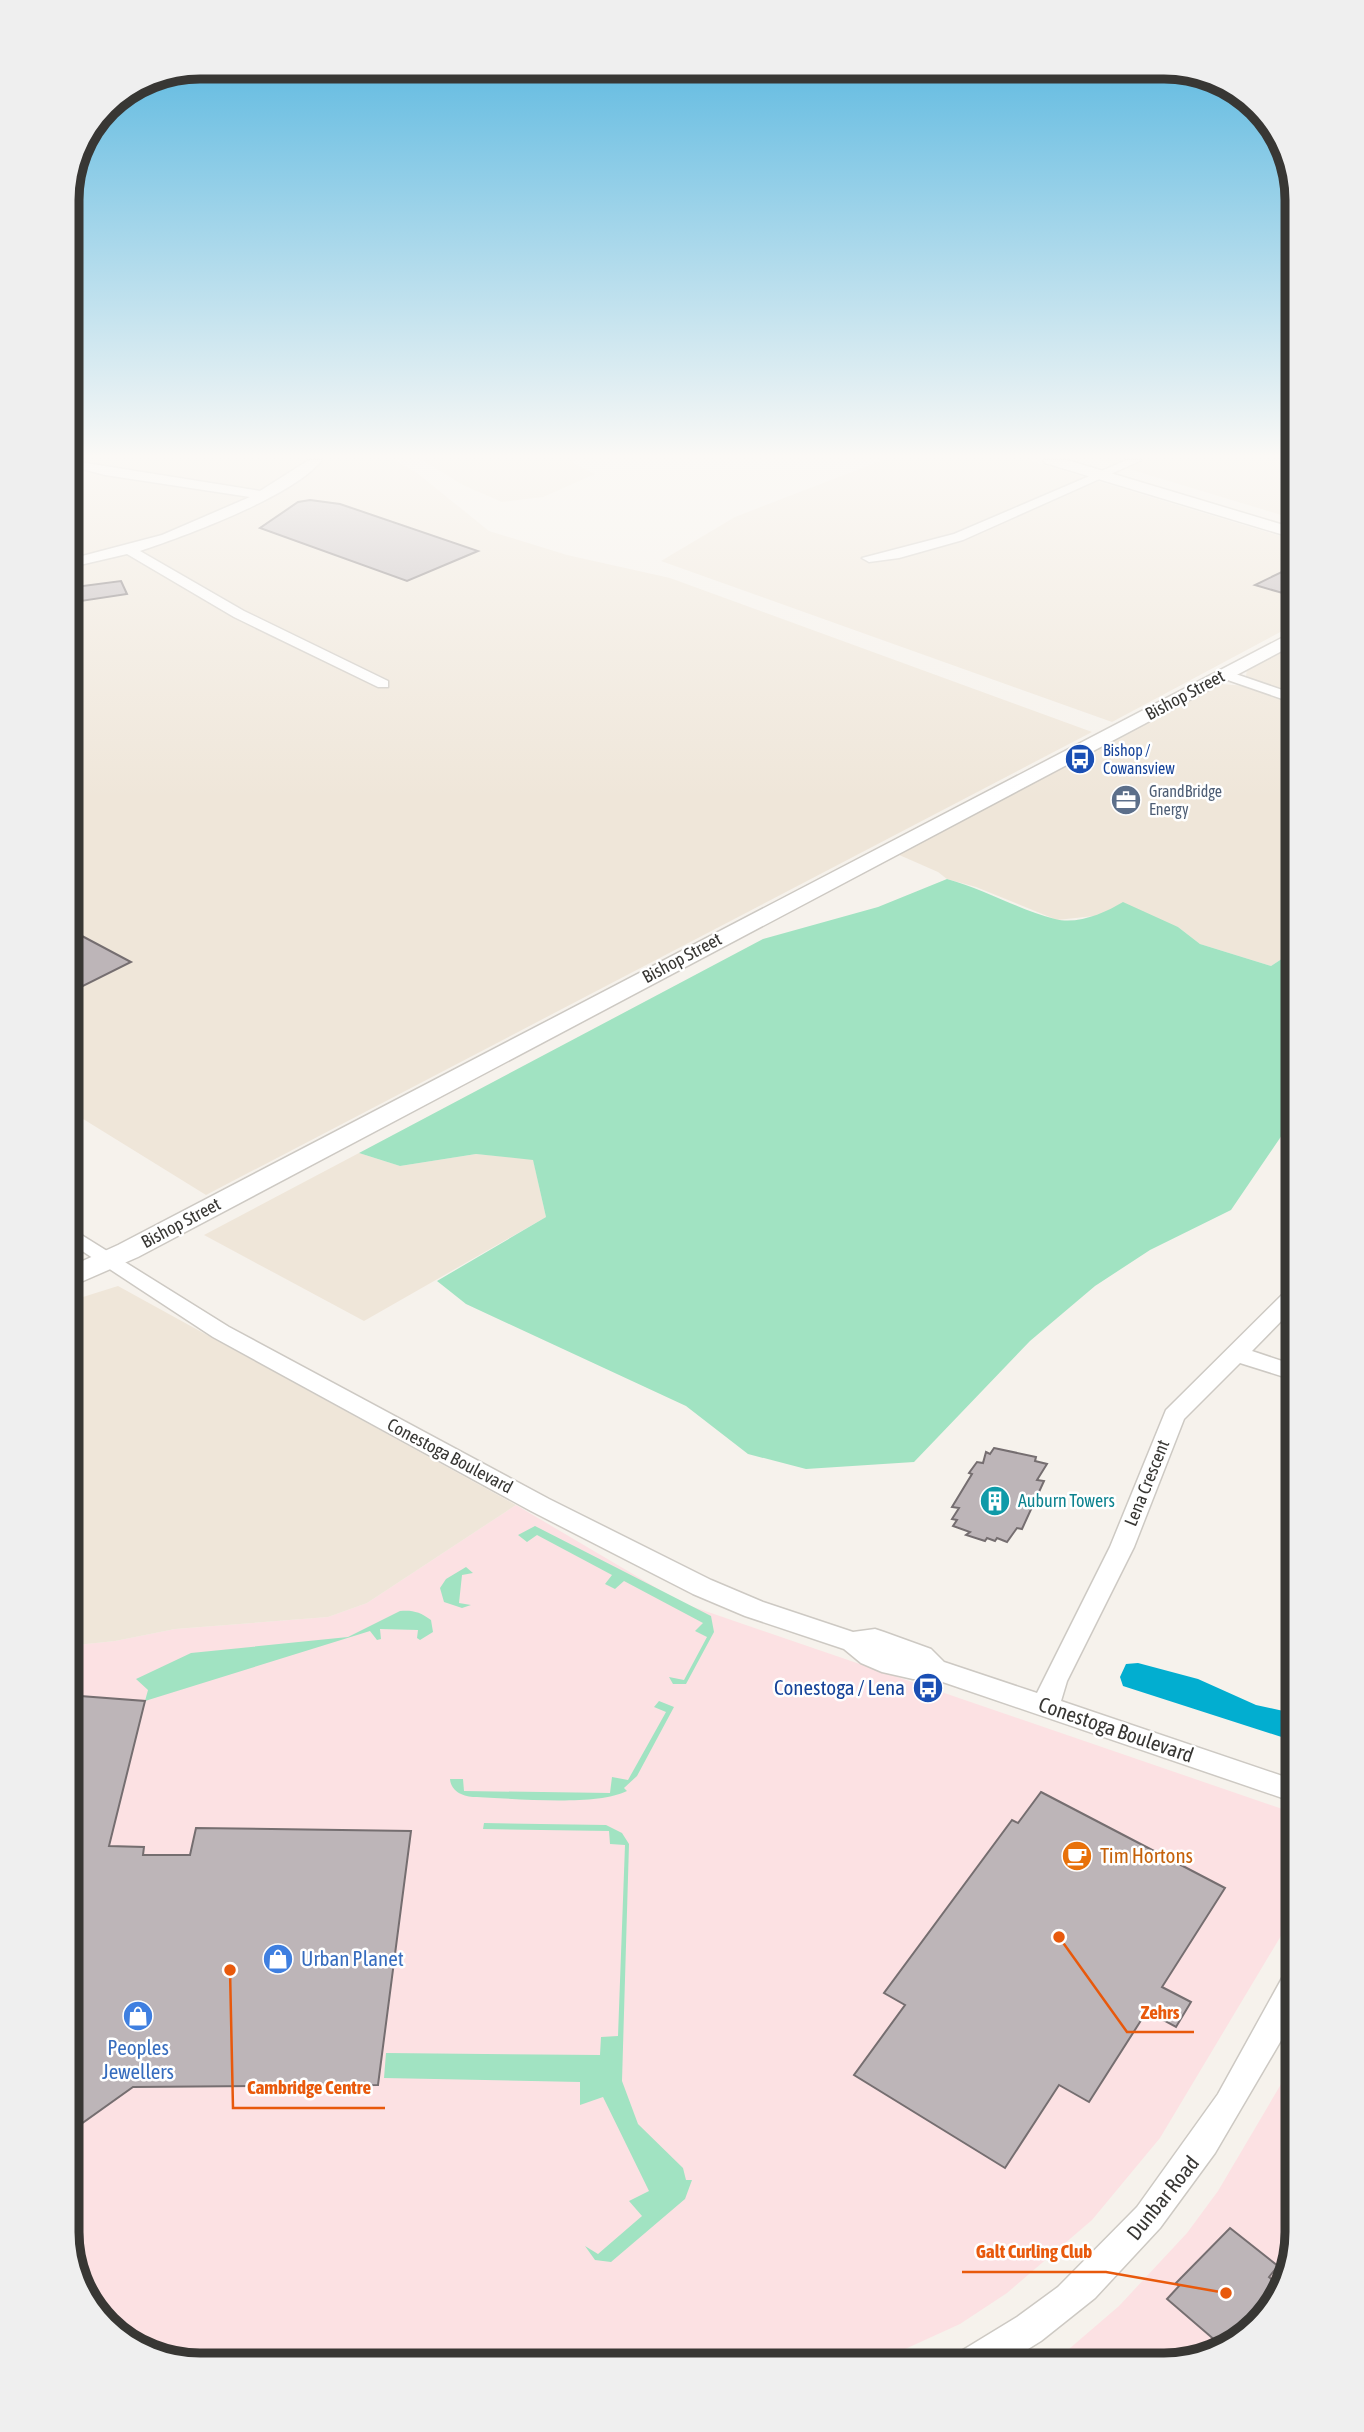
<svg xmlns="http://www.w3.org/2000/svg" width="1364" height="2432" font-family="'Asap Condensed',sans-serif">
<rect width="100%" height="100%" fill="#f6f2ec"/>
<!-- commercial -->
<path fill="#fce1e3" d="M516,1505L682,1603L1297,1814V1909L1160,2138L1092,2220L1007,2293L960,2324L870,2365H191L125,2343L77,2284L67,2233V1646L115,1641L175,1629L328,1617L367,1603Z
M1297,2057V2233L1275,2307L1216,2355L1165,2365H1088L1069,2349L1119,2306L1187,2233L1218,2191Z"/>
<!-- built -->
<path fill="#efe6d9" d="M67,460H394L417,473L489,531L567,555L670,578L1092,732L206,1195L67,1109Z
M422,460H576L571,462L595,474L543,497L502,502L463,485Z
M883,460H1027L1297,541V623L1112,722L661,561L735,517Z
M1099,460H1297V520L1278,514Z
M1297,644V695L1246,676L1247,669Z
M1221,684L1246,686L1297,704V949L1271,966L1200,944L1178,927L1103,915L1057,920L976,887L947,879L938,872L897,854Z
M359,1153L400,1166L476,1154L533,1159L546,1217L364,1321L204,1235Z
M118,1286L516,1505L367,1603L328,1617L175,1629L115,1641L67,1646V1302Z"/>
<!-- green -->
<path fill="#a1e3c2" d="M947,879C984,889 1019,910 1055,919C1077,925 1105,913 1123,902L1178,927L1200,944L1271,966L1297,949V1113L1231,1210L1150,1250L1095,1286L1030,1341L914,1462L806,1469L748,1454L686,1406L466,1304L437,1281L546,1217L533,1160L476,1154L400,1166L359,1153L763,939L878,907Z
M535,1526L711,1616L714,1632L686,1684H673L669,1677L684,1680L707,1637L695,1631L703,1623L624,1581L615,1589L605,1584L612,1575L537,1535L527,1542L518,1535Z
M466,1567L473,1573L462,1575L459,1603L471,1605L462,1608L444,1602L440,1588L446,1579Z
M400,1611C413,1610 420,1612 431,1620L433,1632L420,1640L417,1638L418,1630L380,1629L381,1639L377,1640L370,1631L145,1701L148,1690L136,1679L191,1653L348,1637Z
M659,1701L674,1707L637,1776L624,1788L627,1791C595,1807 511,1798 473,1797C462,1796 451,1791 450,1779H463L464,1791L610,1793L612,1777L628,1780L666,1712L654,1707Z
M484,1823L606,1825L622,1833L629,1844L622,2081L638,2124L683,2168L686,2180H692L685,2199L611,2262L595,2260L585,2246L598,2254L642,2216L629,2201L649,2191L603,2097L580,2105V2082L384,2078L386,2053L600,2055L601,2037L618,2036L625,1845L610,1844L609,1831L483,1829Z"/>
<!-- water -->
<path fill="#02aed0" d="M1138,1663L1198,1679L1256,1705L1297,1714V1742L1123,1686L1120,1677L1126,1664Z"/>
<!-- building -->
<path fill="#bdb5b8" stroke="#756e70" stroke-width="2" d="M310,500L340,504L478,551L407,581L260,528L298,502Z
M1288,569L1298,571V589L1286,594L1255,585Z
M121,581L127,594L81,601L75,587Z
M67,928L131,962L67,994Z
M994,1448L1036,1457L1035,1461L1047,1464L1037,1480L1044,1481L1022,1529L1017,1528L1007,1542L997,1538L995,1541L987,1538L985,1541L966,1535L970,1532L953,1526L957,1520L952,1519L959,1508L952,1507L972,1474L969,1473L977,1462L983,1463L986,1452L990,1454Z
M67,1695L145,1701L109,1846L144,1847L143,1855H190L196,1828L411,1831L378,2085L133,2087L67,2134Z
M1041,1792L1225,1888L1162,1987L1191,2002L1176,2027L1147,2011L1089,2102L1059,2085L1005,2168L854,2075L905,2005L884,1993L1012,1820L1018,1823Z
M1230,2228L1278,2266L1269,2277L1281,2287L1275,2307L1224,2348L1167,2299L1179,2286L1176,2283Z"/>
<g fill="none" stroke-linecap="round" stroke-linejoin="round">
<!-- minor casing -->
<g stroke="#cdc9c3" stroke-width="3">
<path id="minor" d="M67,460L260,491L309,460H322C294,496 185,536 140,551L244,611L388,681V687H378L234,617L127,554L67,568V560L162,535L250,497L105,475L67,465Z
M1127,460H1142L963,540L899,558L869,562L862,558L954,534Z
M1224,670L1297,695V704L1219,677L1217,674Z
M67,1226L229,1327L549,1499L711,1580L763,1602L853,1632L875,1629L884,1632L931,1649L944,1662L1037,1693L1110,1547L1166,1410L1289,1288L1297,1286V1305L1252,1351L1297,1366V1381L1240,1363L1184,1419L1134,1547L1067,1681L1061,1701L1297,1781V1803L934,1679H913L882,1672L861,1663L844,1649L745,1616L693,1594L531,1511L213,1337L67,1241Z
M1297,1967V2009L1286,2032L1215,2153L1160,2228L1095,2298L1041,2341L1002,2365H953L958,2353L1017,2317L1058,2287L1137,2207L1218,2094L1286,1971Z"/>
</g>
<!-- major casing -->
<g stroke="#cdc9c3" stroke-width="3">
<path id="major" d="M1043,460H1067L1297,529V539L1045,463Z
M1297,630V643L138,1257L67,1288V1268L118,1245Z"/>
</g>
<!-- minor -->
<use href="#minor" fill="#fff" fill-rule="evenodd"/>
<!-- major -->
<use href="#major" fill="#fff" fill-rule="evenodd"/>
</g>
<!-- sky -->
<linearGradient id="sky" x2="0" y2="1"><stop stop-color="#4cb2de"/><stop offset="0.57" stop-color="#fbf9f6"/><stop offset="1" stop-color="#fbf9f6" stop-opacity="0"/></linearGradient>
<rect width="1364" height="800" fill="url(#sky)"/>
<!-- icons -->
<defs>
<g id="bus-disc" transform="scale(1.575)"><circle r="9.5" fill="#1a4fb4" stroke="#fff"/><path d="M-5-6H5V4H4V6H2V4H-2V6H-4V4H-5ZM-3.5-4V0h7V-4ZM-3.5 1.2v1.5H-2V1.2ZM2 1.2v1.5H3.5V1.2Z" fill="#fff"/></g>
<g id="office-disc" transform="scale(1.575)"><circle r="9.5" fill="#5c6f8a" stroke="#fff"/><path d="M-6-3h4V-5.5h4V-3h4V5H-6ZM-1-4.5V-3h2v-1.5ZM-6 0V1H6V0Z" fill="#fff"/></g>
<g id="building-disc" transform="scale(1.575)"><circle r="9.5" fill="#0f9aa8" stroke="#fff"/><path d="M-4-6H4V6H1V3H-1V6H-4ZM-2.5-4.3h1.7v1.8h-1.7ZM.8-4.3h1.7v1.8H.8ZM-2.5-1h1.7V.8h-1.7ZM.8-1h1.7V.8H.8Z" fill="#fff"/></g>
<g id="cafe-disc" transform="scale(1.575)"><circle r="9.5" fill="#e8710a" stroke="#fff"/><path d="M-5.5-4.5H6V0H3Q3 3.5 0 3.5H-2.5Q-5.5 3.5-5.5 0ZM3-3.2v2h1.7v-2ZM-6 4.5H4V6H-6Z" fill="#fff"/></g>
<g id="shop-disc" transform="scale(1.575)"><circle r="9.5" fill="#3f7fe0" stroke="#fff"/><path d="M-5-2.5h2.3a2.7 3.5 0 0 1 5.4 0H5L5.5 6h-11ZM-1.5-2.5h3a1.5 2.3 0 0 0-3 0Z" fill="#fff"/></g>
</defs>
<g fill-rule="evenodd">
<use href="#bus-disc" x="1080" y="759"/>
<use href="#office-disc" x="1126" y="800"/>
<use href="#building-disc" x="995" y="1501"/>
<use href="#bus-disc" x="928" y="1688"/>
<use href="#cafe-disc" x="1077" y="1856"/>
<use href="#shop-disc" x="278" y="1959"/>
<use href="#shop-disc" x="138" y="2016"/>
</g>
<g text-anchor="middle" stroke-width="5" stroke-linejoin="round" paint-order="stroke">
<!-- far-transit labels -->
<g font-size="16" fill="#164399" stroke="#fff" text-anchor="start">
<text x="1103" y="756">Bishop /<tspan x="1103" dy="18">Cowansview</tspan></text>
</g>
<!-- far-service labels -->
<g font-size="16" fill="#4e5e75" stroke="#fff" text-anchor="start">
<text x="1149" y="797">GrandBridge<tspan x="1149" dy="18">Energy</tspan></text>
</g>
<!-- street labels -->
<g font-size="18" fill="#383734" stroke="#fff">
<text transform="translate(1185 695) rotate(-28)" y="6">Bishop Street</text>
<text transform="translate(682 958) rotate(-28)" y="6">Bishop Street</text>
<text transform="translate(181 1223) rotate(-28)" y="6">Bishop Street</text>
<text transform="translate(450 1456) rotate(28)" y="6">Conestoga Boulevard</text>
<text transform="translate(1147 1483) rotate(-68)" y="6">Lena Crescent</text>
</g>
<!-- culture labels -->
<g font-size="18" fill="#0d838f" stroke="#fff" text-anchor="start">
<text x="1018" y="1507">Auburn Towers</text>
</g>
<!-- near-transit labels -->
<g font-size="21" fill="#164399" stroke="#fff" text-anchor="end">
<text x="905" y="1695">Conestoga / Lena</text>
</g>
<!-- near-street labels -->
<g font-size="21" fill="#383734" stroke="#fff">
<text transform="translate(1116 1730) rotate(19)" y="7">Conestoga Boulevard</text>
<text transform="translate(1163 2198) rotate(-51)" y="7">Dunbar Road</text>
</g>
<!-- near-food labels -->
<g font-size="21" fill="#c56008" stroke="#fff" text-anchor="start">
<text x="1100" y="1863">Tim Hortons</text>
</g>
<!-- near-shop labels -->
<g font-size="21" fill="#366cbe" stroke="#fff" text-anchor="start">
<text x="301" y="1966">Urban Planet</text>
<text x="138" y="2055" text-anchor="middle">Peoples<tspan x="138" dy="24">Jewellers</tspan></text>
</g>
</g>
<!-- crop -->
<path d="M0 0H1364V2432H0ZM200 79H1164A121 121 0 0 1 1285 200V2232A121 121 0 0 1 1164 2353H200A121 121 0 0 1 79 2232V200A121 121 0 0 1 200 79Z" fill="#efefef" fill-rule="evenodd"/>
<path fill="none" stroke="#383734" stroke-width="9" d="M200 79H1164A121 121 0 0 1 1285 200V2232A121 121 0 0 1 1164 2353H200A121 121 0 0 1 79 2232V200A121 121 0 0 1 200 79Z"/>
<!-- callouts -->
<path fill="none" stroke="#e8590c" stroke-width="2.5" d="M1059 1937L1127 2032H1194M230 1970L233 2108H385M1226 2293L1106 2272H962"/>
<g fill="#e8590c" stroke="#fff" stroke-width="2.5">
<circle cx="1059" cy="1937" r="7"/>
<circle cx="230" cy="1970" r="7"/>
<circle cx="1226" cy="2293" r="7"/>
</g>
<g font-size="19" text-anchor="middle" font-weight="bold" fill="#e8590c" stroke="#fff" stroke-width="5" stroke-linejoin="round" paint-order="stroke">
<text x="1160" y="2019">Zehrs</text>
<text x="309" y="2094">Cambridge Centre</text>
<text x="1034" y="2258">Galt Curling Club</text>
</g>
</svg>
